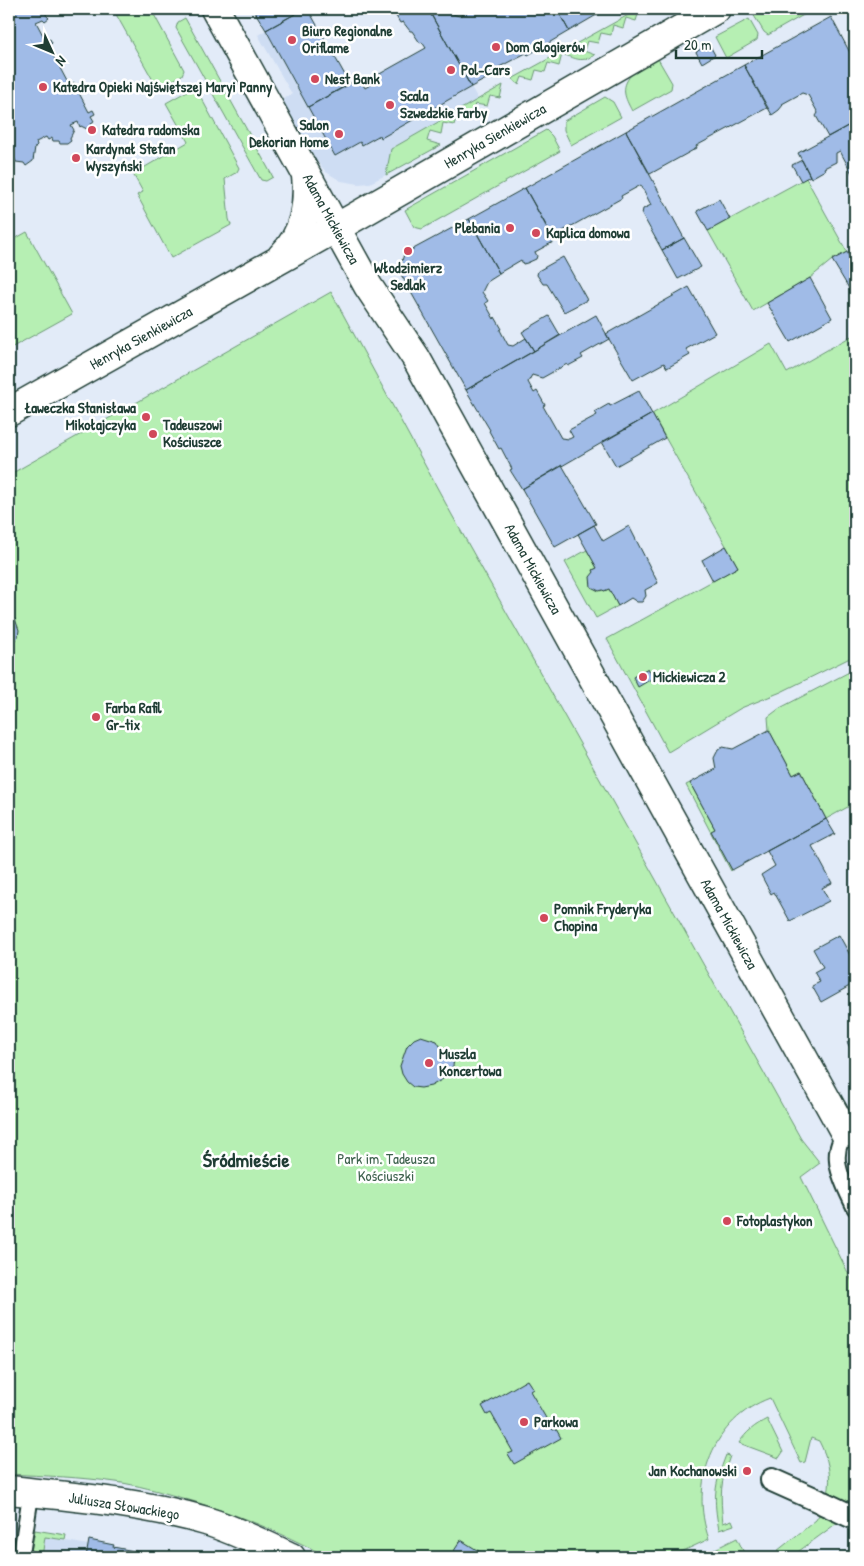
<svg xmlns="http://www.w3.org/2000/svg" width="864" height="1566" font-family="'Patrick Hand',sans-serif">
<rect width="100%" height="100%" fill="#e2ebf8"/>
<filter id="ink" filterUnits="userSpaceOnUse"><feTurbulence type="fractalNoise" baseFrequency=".02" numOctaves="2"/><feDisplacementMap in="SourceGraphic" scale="10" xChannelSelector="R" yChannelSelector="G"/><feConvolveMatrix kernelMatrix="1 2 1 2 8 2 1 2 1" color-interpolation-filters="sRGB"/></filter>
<g filter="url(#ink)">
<!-- built -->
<path fill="#ceddf3" d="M266,30L335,156L360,142L362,145L380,135L381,137L471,87L478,99L391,149L386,175L370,183L359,184L341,181L326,172L316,160L282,100L292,94L258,35Z
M45,1537L88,1545L89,1540L114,1545L113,1547L175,1557H42Z"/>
<!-- green -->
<path fill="#b6efb3" stroke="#6a9674" d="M113,9H151L184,70L182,75L158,89Z
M639,9H650L649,14L639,11L636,21L626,18L623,28L613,25L611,35L601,33L598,43L587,41L584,51L595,55C580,63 578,59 562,54L559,66L548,63L545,72L536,70L533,80L522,77L519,85L512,79Z
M762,9H814L768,35L764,32L753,14Z
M185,18L273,177L266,181L261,180L176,28L178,22Z
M749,19L758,35L757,40L726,58L715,37Z
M658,59L672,83L671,89L632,111C625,98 620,88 631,75Z
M503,85L500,98L490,96L487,106L475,104L472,113L485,116L477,120L457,115L454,125L443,123L441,134L430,131L427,141L441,145L386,175L391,149Z
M191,89L198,92L239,168L237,172L225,179L229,219L231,225L171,258L137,195L143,192L133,174L188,142L166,103Z
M605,97L613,102L621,117L571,145L564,130V121Z
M546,130L552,136L560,151L422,229L414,227L405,210Z
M806,178L847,252L832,260L810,278L753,311L708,231Z
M27,232L72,314L9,349V242Z
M331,292L452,515L801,1139L820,1163L801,1177L855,1287V1504L853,1506L828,1495C832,1474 828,1459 819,1441L811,1438L805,1462L801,1463L770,1398C713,1419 689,1483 709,1539L681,1552L675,1557H327C280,1531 231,1512 179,1497C158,1491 137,1485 116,1482C80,1477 44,1476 9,1474V475Z
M855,334V488L852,491L855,497V668L850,658L781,692L741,708L668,752L607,639L738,567L652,414L771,344L787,373Z
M587,550L597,568L593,570L604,591L609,589L618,606L596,618L565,562Z
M855,669V803L826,819L801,771L793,775L769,730L768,717L780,708Z
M690,783L715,829L712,831L732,870L731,871L686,785Z
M767,1419L783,1452L779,1458L739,1443C746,1432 755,1425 767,1419Z
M726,1455L730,1456C720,1483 720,1495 723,1523L732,1520L734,1525L719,1530C713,1498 714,1486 726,1455Z
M822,1510L841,1520L791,1557H782L777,1551L816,1520Z
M35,1530L66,1535L65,1540L45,1537L42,1557H30Z
M737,1538L746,1557H698H699Z"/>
<!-- building -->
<path fill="#a0bbe7" stroke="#1f3d34" d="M9,9H48L46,15L49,18L45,21L43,19L36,22L46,41L50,39L52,43L48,46L58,64L63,61L65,65L60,68L69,85L75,83L77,88L80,86L82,91L79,93L89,112L93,110L95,114L91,116L94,121L91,123L94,128L92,130L90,131L89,128L87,129L81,126L80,127L78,122L71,125L74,130L70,138L71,140L67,143H60L59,141H53L52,138L48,140L46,137L36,142L37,145L35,147L33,161L26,166L24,163L16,162L14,157L9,159Z
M253,9H304L266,30Z
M304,9H308L350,84L308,107L266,30Z
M392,9H428L471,87L381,138L380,135L362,145L360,142L335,156L308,107L359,78L365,88L379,80L376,76L426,48L422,42L420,43L412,31H410L403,22L400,23Z
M428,9H448L450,13L459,16L472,9H557L569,31L528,55L526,53L486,74L488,78L471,87Z
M557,9H607L569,31Z
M831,17L855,62V122L828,137L816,116L818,113L808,95L802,93L782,104L783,105L779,110L772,115L744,65Z
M709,44L715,55L702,63L696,52Z
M744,65L767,108L696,146L697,148L650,174L626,131Z
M855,122V179L840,151L836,153V162L824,168L825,170L811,178L798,153Z
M626,131L684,238L662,250L642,214L643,209L651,205L641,185L621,196L622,198L552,237L525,188Z
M802,160L810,176L801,181L792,165Z
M525,188L555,241L535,252L537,256L536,259L527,263L523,264L521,260L499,273L469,219Z
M719,199L730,219L708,231L697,211Z
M469,219L499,273L498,275L487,282L482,292L488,301L485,303L494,319L495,317L502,329L500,330L508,345L513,346L526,338L534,351L466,390L399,271L404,254Z
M684,238L701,267L678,279L662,250Z
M847,252L855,267V287L850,290L832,260Z
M563,257L587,300L564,312L547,284H543L537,275L538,271Z
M810,278L832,318L790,342L767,303Z
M689,287L715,333L686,349L690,355L667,368L664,363L633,380L606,334Z
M596,315L609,339L581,355L583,358L568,366L567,364L542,378L532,375L528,382L534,393L537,391L545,405L543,406L561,438L569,439L573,437L569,430L597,415L595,412L609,404L610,406L639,391L652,414L522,489L510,470L512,469L501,448L499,449L489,431L490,430L466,390Z
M549,316L560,335L534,351L522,332Z
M652,414L665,438L616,466L602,442Z
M562,465L596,524L555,547L522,489Z
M594,525L603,541L629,526L658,583L645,590L646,596L642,602H637L631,598L618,606L609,589L604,591L603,590L599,591L591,587L590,577L594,572L593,570L597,568L578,534Z
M726,546L738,567L713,581L702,560Z
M9,614L15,619L19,630L18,637L9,646Z
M648,668L653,678L638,687L633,677Z
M769,730L793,775L801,771L826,819L732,870L711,831L715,829L690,783L716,769L714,758L718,750L723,747L733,749Z
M826,819L835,834L812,846L832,883L822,888L829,901L790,921L774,892L771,894L761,875L775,866L767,851Z
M839,935L855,964V983L821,1002L812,986L820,982L814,972L823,967L813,949Z
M421,1036L437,1041L440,1046L452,1053L454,1059L453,1066L443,1079L431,1086L421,1088L413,1087L407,1082L402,1074L400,1066L407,1046L414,1039Z
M855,1037V1057L847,1042Z
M527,1380L533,1389L530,1391L553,1430L556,1429L561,1438L514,1464L508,1454L513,1452L491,1413L487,1415L482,1406Z
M89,1540L114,1545L113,1547L150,1554V1552L175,1557H86Z
M461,1540L485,1555L484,1557H450Z"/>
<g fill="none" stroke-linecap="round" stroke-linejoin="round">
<!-- service casing -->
<g stroke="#1f3d34" stroke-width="19">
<path id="service" d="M850,1129C824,1152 844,1184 855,1208
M21,1557L31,1492"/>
</g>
<!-- pedestrian casing -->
<g stroke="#1f3d34" stroke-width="26">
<path id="pedestrian" d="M772,1480L819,1501
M823,1503L855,1518"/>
</g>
<!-- minor casing -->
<g stroke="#1f3d34" stroke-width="31">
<path id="minor" d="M215,9L368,286L416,358L845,1133
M282,256C304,235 309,204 306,176
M9,412L336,228L716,9
M9,1490C75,1497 142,1502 206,1521C235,1530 263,1544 291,1557"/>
</g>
<!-- service -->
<use href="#service" stroke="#fff" stroke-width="15"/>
<!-- pedestrian -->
<use href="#pedestrian" stroke="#fff" stroke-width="22"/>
<!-- minor -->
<use href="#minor" stroke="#fff" stroke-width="28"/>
</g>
</g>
<!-- markers -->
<g fill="#d1495b" stroke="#fff" stroke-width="2">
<circle cx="292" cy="40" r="5"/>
<circle cx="496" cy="47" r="5"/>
<circle cx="451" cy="70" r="5"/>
<circle cx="315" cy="79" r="5"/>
<circle cx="43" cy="87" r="5"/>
<circle cx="390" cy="105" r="5"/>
<circle cx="92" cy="130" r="5"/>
<circle cx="339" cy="134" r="5"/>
<circle cx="76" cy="158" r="5"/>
<circle cx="510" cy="228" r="5"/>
<circle cx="536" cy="233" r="5"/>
<circle cx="408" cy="251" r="5"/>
<circle cx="146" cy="417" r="5"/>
<circle cx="153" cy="434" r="5"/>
<circle cx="643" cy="677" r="5"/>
<circle cx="96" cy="717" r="5"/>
<circle cx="544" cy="918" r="5"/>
<circle cx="429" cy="1063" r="5"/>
<circle cx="727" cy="1221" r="5"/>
<circle cx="524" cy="1422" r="5"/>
<circle cx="747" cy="1471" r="5"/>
</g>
<g text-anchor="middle" stroke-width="5" stroke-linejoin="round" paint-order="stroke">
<!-- poi labels -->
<g font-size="15" font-weight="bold" fill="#1f3d34" stroke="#fff" text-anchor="start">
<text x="302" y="36">Biuro Regionalne<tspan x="302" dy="17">Oriflame</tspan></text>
<text x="506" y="52">Dom Glogierów</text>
<text x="461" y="75">Pol-Cars</text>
<text x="325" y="84">Nest Bank</text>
<text x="53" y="92">Katedra Opieki Najświętszej Maryi Panny</text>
<text x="400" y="101">Scala<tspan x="400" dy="17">Szwedzkie Farby</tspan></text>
<text x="329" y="130" text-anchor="end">Salon<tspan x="329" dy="17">Dekorian Home</tspan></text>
<text x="102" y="135">Katedra radomska</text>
<text x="86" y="154">Kardynał Stefan<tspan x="86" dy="17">Wyszyński</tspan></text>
<text x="500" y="233" text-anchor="end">Plebania</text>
<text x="546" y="238">Kaplica domowa</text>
<text x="408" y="273" text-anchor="middle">Włodzimierz<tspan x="408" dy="17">Sedlak</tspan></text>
<text x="136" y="413" text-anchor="end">Ławeczka Stanisława<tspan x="136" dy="17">Mikołajczyka</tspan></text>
<text x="163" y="430">Tadeuszowi<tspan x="163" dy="17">Kościuszce</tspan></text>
<text x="653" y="682">Mickiewicza 2</text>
<text x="106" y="713">Farba Rafil<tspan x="106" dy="17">Gr-tix</tspan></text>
<text x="554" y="914">Pomnik Fryderyka<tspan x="554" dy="17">Chopina</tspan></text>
<text x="439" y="1059">Muszla<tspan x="439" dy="17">Koncertowa</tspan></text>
<text x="737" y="1226">Fotoplastykon</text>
<text x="534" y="1427">Parkowa</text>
<text x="737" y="1476" text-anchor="end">Jan Kochanowski</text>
</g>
<!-- street labels -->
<g font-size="15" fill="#1f3d34" stroke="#fff">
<text transform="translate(495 136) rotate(-30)" y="5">Henryka Sienkiewicza</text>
<text transform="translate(331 219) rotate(61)" y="5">Adama Mickiewicza</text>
<text transform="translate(141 338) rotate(-29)" y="5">Henryka Sienkiewicza</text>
<text transform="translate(533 569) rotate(61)" y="5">Adama Mickiewicza</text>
<text transform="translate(729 924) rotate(61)" y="5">Adama Mickiewicza</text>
<text transform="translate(124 1506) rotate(9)" y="5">Juliusza Słowackiego</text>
</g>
<!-- park labels -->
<g font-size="15" fill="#3d614d" stroke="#fff">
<text x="386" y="1164">Park im. Tadeusza<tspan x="386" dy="17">Kościuszki</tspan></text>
</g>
<!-- district labels -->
<g font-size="20" font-weight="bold" fill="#1f3d34" stroke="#fff">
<text x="246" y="1167">Śródmieście</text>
</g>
</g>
<!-- margin -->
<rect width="864" height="1566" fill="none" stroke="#fff" stroke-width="30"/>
<rect x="15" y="15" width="834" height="1536" fill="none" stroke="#1f3d34" stroke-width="2" filter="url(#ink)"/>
<!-- north arrow -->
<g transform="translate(52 52) rotate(134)" stroke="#ffffff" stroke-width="4" paint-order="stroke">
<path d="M0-4L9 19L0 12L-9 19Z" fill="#1f3d34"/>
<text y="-8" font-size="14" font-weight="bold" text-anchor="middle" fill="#1f3d34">N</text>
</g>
<!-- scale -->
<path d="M676 50v8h86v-8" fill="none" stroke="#1f3d34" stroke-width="2.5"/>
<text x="684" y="50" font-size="15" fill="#1f3d34" stroke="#ffffff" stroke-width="4" paint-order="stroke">20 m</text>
</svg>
